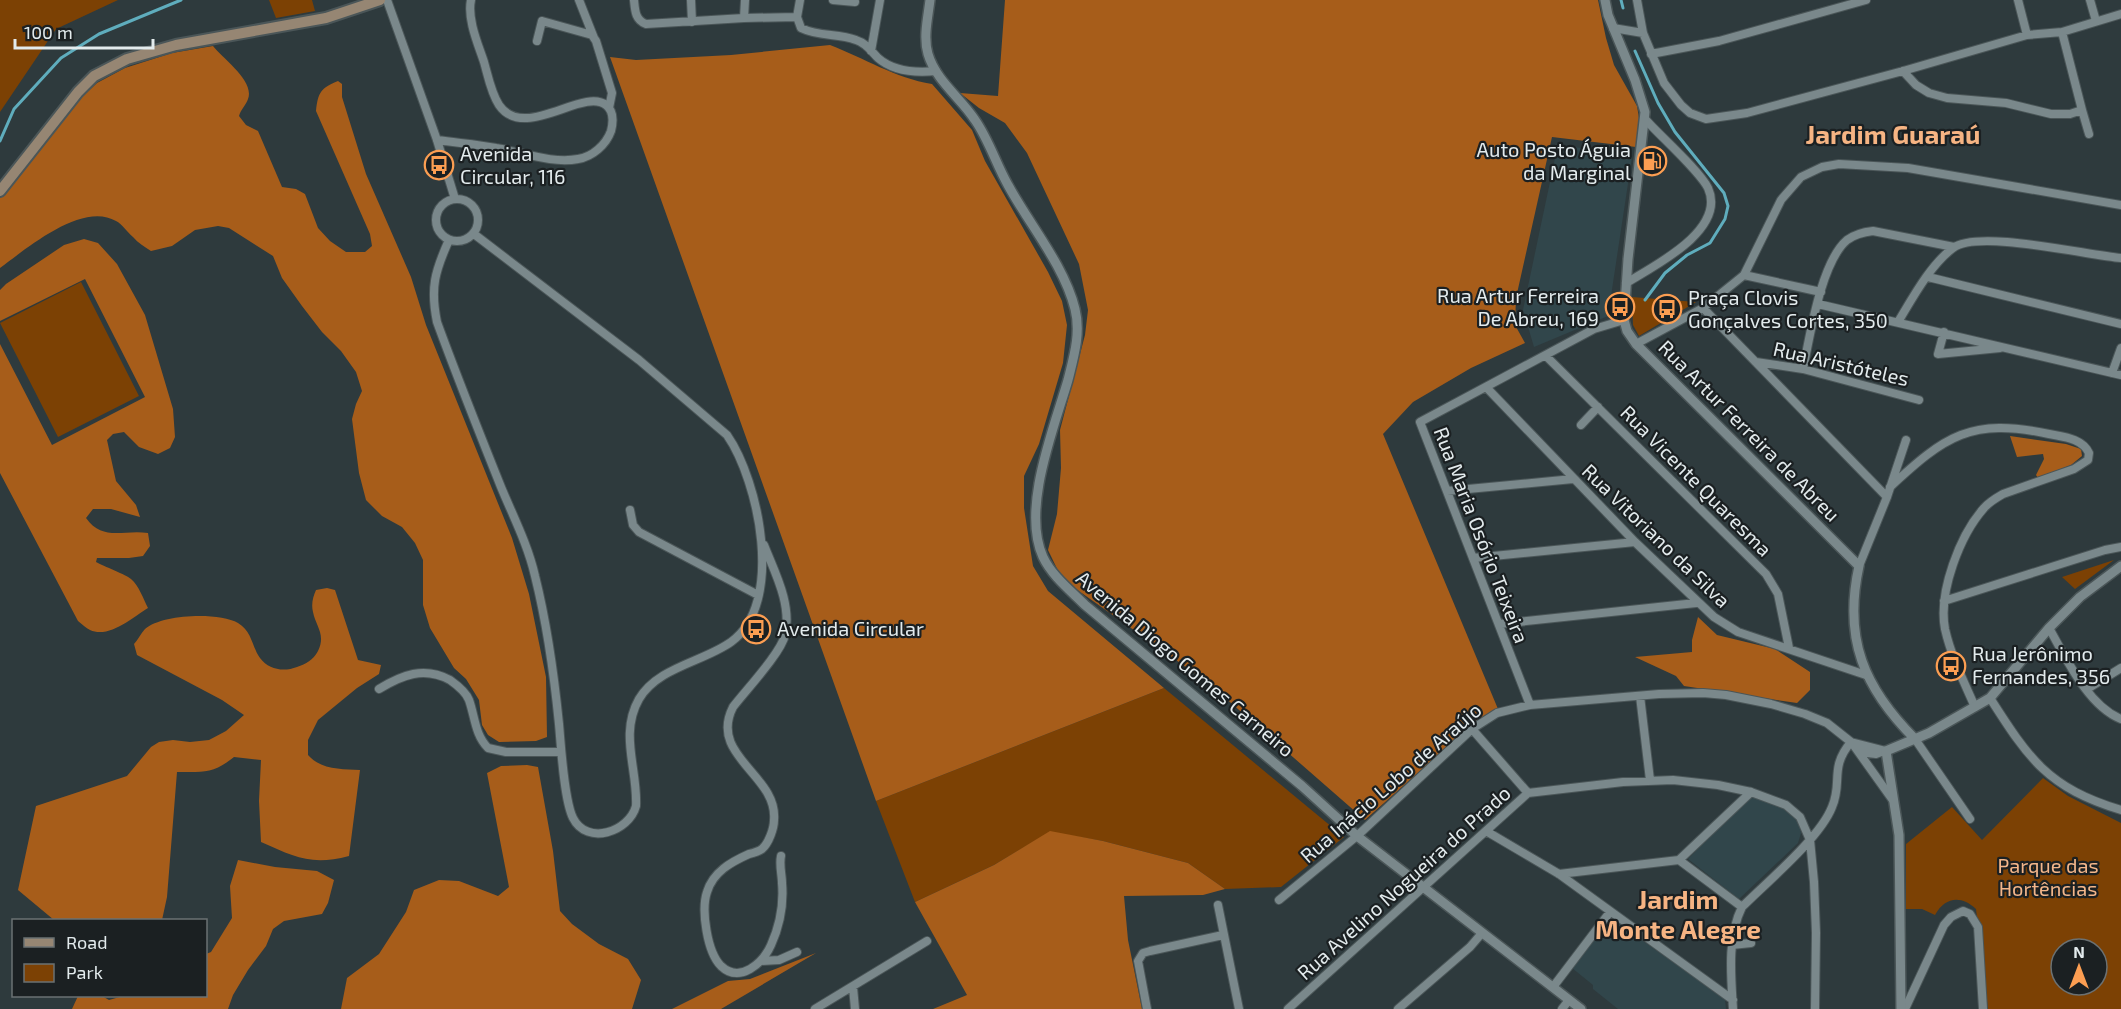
<svg xmlns="http://www.w3.org/2000/svg" width="2121" height="1009" font-family="'Exo 2',sans-serif">
<rect width="100%" height="100%" fill="#2e3a3d"/>
<!-- built -->
<path fill="#31464b" d="M1558,144L1632,157L1608,316L1534,347L1523,310Z
M1751,796L1767,799L1795,815L1799,822L1801,833L1798,843L1739,899L1688,859Z
M1609,917L1725,999L1726,1009H1618L1593,989V985L1572,968Z"/>
<!-- green -->
<path fill="#7c4104" fill-rule="evenodd" d="M0,0H118L56,29L0,112Z
M269,0H312L315,11L276,18Z
M81,282L139,396L58,437L0,323Z
M1632,297L1696,302L1639,336L1633,325Z
M2114,560L2075,589L2062,577Z
M1164,688L1344,837L1281,887L1225,889L1188,863L1103,841L1050,832L994,865L915,902L876,801Z
M2043,778L2068,796L2121,823V1009H1988L1976,909C1961,895 1945,897 1935,915L1922,909H1906V844L1952,807L1982,840ZM2061,949H2097V985H2061Z"/>
<!-- forest -->
<path fill="#a75d1a" d="M1005,0H1598L1606,38L1614,65L1637,106L1640,124L1636,147L1552,137L1516,298L1515,325L1525,343L1471,368L1413,402L1383,434L1498,709L1471,723L1459,736L1365,820L1207,682L1062,579L1048,550L1057,514L1061,468L1060,430L1085,335L1088,310L1079,264L1027,153L1005,123L979,108L960,93L998,96Z
M830,45C864,58 895,78 932,84L972,130L985,161L1048,272L1062,301L1067,325L1063,363L1039,444L1024,476V508L1033,566L1048,591L1164,688L876,801L610,57L636,60L731,55Z
M213,46C223,59 255,81 248,99C246,105 241,109 239,116L246,125L258,131L282,187L296,189L305,194L318,228L330,241L346,252H365L372,246L370,234L316,111C318,92 321,88 338,81L342,84V97L366,174L411,277L426,325L512,538L529,594L546,677L547,737L536,741L499,742L488,735L482,725L479,700L466,679L454,668L430,628L423,605V560L415,543L402,527L382,516L366,500L359,473L352,419L356,404L362,391L356,372L341,351L322,332L302,306L282,278L273,256L229,228L218,226L195,230L172,246L151,251C145,247 138,243 133,237C127,232 122,224 116,221C82,201 26,249 0,268V194L70,108L97,83L125,68L172,53Z
M84,239L98,243L117,264L145,315L173,409L175,437L170,448L158,454L139,447L124,432L113,434L107,440L116,481L136,505L140,517L111,509H93L86,518C103,542 124,529 148,533L150,546L143,556L129,558H97L96,562C103,566 127,575 131,579C139,586 143,598 148,608C133,617 109,639 90,630C86,628 82,624 78,621L0,473V344L52,445L145,397L85,279L0,321V290L6,284L64,245Z
M2010,436L2066,444L2081,449L2082,456L2071,465L2038,478L2036,475L2044,459L2043,454L2017,457Z
M327,588L335,590L358,660L381,665L379,674L357,688L318,720L308,740V755C321,770 342,769 360,770L349,856C311,866 295,857 261,842L259,801L261,760L234,757C213,774 203,772 177,772L167,897L162,920H54L18,890L36,806L127,776L151,747L159,742L173,740L190,742L209,740L226,731L244,715L222,700L137,655L134,644C138,640 141,633 145,629C162,614 219,612 238,623C252,631 252,647 260,658C269,670 284,672 297,667C306,664 313,660 318,651C326,634 316,627 313,612C311,604 313,597 316,590Z
M1698,617L1717,635L1775,649L1810,672V690L1797,703L1684,686L1676,676L1635,657L1692,652V640Z
M527,765L538,767L553,851L560,911L572,924L599,944L628,959L641,980L632,1009H341L347,978L379,954L406,912L414,890L439,880L459,881L498,896L509,887L487,773L501,766Z
M1050,831L1103,841L1188,863L1225,889L1203,895L1124,896L1128,940L1142,1009H933L967,995L915,902L994,865Z
M238,860L275,867L317,871L334,880L328,903L322,914L284,921L273,929L266,946L248,970L233,995L228,1009H72L78,996H102L109,1000L123,996H206V954L211,952L232,918L230,886Z
M816,953L721,1009H672L728,981L750,979Z"/>
<g fill="none" stroke-linecap="round" stroke-linejoin="round">
<!-- stream -->
<path stroke="#5fadbd" stroke-width="3" d="M1621,0L1623,8
M1635,51L1658,103L1675,132L1724,193L1728,206L1725,219L1710,243L1687,255L1665,273L1645,300
M0,141L14,109L61,58L99,34L181,0"/>
<!-- minor casing -->
<g stroke="#4b5658" stroke-width="10">
<path id="minor" d="M387,0L437,140L455,199
M579,0L594,38
M634,0C635,10 635,20 646,24L744,18L797,17
M691,0L692,22
M800,0L797,17L801,28C819,37 838,33 856,40C866,43 871,51 878,58C894,72 916,73 936,71
M833,0L855,2
M1637,0L1643,33L1664,83L1681,105L1690,113L1706,119L1747,113L1903,71L2027,35L2062,32L2121,14
M2018,0L2027,35
M2090,0L2096,21
M744,18L745,0
M1613,28L1643,33
M537,41L542,21L592,35L596,41L612,93L609,108
M871,51L880,0
M1651,54L1719,41L1866,0
M1903,71L1916,85L1929,93L1947,98L2006,103L2051,114H2070L2082,110L2062,32
M2082,110L2089,134
M437,140C457,143 477,144 496,148C522,152 552,164 578,159C592,157 606,145 611,131C613,123 614,111 606,105C583,87 524,142 499,105C491,93 488,76 484,62C478,44 467,19 471,0
M436 220a21 21 0 1 1 42 0a21 21 0 1 1-42 0Z
M449,240C435,271 430,288 437,322C457,377 479,432 501,487C513,516 528,545 535,576C547,624 554,674 559,724C561,746 564,800 573,818C587,846 629,832 636,806C638,770 619,734 639,699C658,667 703,662 731,642C785,604 759,481 727,435L639,360L474,234
M1744,275L1821,292
M1928,277L2121,324
M1626,283C1654,266 1727,230 1708,188C1699,170 1660,136 1645,119
M1818,304L2121,375
M1703,308L1887,497
M1898,322C1912,299 1930,265 1953,248C1978,229 2086,255 2121,258
M1944,332L1938,354L2000,348
M1636,344L1703,308L1744,275L1781,200L1801,177L1822,167L1839,164L1908,168L2121,205
M1546,356L1766,574L1778,594L1789,648
M1756,362L1803,369L1919,400
M1803,369C1810,336 1821,262 1847,240C1855,234 1864,232 1873,231L1954,247
M2112,373L2121,348
M1486,387L1635,542L1714,617L1738,632L1866,675
M1581,425L1598,407
M1890,487C1945,436 1971,417 2049,434C2063,437 2082,438 2089,453L2088,460L2074,469L2003,494C1996,498 1989,502 1984,508C1960,535 1938,592 1945,629C1951,656 1964,682 1975,707
M1447,491L1573,479
M630,510L633,525L639,532L758,595
M764,545C775,573 792,604 785,635C781,653 746,690 733,707C708,756 778,775 774,820C774,828 769,843 762,849C759,851 753,853 749,854C731,862 713,872 707,892C701,910 707,952 721,966C740,984 763,963 771,945C780,925 784,906 782,883C782,875 779,865 781,856
M1473,558L1635,542
M1859,566L1887,497L1906,440
M1944,601L2105,550L2121,547
M1499,624L1696,603
M2049,628C2066,658 2088,706 2121,719
M379,689C402,675 424,666 450,680C457,685 466,692 469,700C475,717 475,735 488,748L506,752H561
M2087,689L2121,668
M1640,696L1650,780
M1990,698C2029,759 2048,788 2121,810
M1530,705L1420,422L1594,329L1624,320
M1472,729L1528,793
M1915,739L1970,819
M1852,743L1892,799
M1859,752L1876,754L1884,751
M1486,831L1559,874L1733,1000
M1679,860L1742,907
M1559,874L1679,860L1751,792
M1279,900L1357,836L1472,729L1497,713L1530,705L1659,694L1703,693L1726,695L1771,704L1805,714L1827,723L1851,742L1886,751
M1218,905L1239,1009
M1732,945L1751,943
M761,961L779,960L797,952
M853,987L855,1009
M1553,987L1610,912
M815,1009L927,941
M1147,1009L1138,961L1143,953L1150,951L1223,935
M1288,1009L1528,793L1623,782L1673,780L1718,785L1751,792L1786,805L1800,817L1810,840L1814,882L1816,933L1815,1009
M1398,1009L1470,947L1482,933
M1562,1009L1569,1000
M1733,1009C1731,976 1727,937 1742,907C1767,882 1820,838 1832,807C1843,782 1829,768 1851,742
M1905,1009L1944,925L1951,917L1963,911L1970,914L1978,927L1983,1009"/>
</g>
<!-- tertiary casing -->
<g stroke="#4b5658" stroke-width="12">
<path id="tertiary" d="M930,0C928,17 923,37 928,54C936,81 961,98 975,120C989,140 996,164 1008,185C1029,224 1064,265 1075,309C1081,333 1074,356 1068,380C1054,428 1021,509 1043,557C1052,576 1070,590 1085,605L1302,786L1357,836L1581,1009
M1605,0L1608,15L1635,80L1645,112L1628,259L1624,320L1627,331L1636,344L1859,566C1843,639 1864,688 1915,739
M1901,1009L1899,835L1886,751L1929,733L1990,698L2049,628L2080,597L2121,566"/>
</g>
<!-- secondary casing -->
<g stroke="#4b5658" stroke-width="14">
<path id="secondary" d="M0,191L78,92L94,76L127,59L176,45L326,18L380,0"/>
</g>
<!-- minor -->
<use href="#minor" stroke="#7a888b" stroke-width="8"/>
<!-- tertiary -->
<use href="#tertiary" stroke="#7a888b" stroke-width="9"/>
<!-- secondary -->
<use href="#secondary" stroke="#968673" stroke-width="10"/>
</g>
<!-- icons -->
<defs>
<g id="fuel-ring" transform="scale(1.5)"><circle r="9.5" fill="#1b2022" stroke="#fc9e52" stroke-width="1.5"/><path d="M-5.5-6h7V0h2V4h1.3V-2.5L3-4.5l.8-.8L6-3V5H2.5V1h-1V6h-7ZM-4.2-4.7v3.2H.2V-4.7Z" fill="#fc9e52"/></g>
<g id="bus-ring" transform="scale(1.5)"><circle r="9.5" fill="#1b2022" stroke="#fc9e52" stroke-width="1.5"/><path d="M-5-6H5V4H4V6H2V4H-2V6H-4V4H-5ZM-3.5-4V0h7V-4ZM-3.5 1.2v1.5H-2V1.2ZM2 1.2v1.5H3.5V1.2Z" fill="#fc9e52"/></g>
</defs>
<g fill-rule="evenodd">
<use href="#fuel-ring" x="1652" y="161"/>
<use href="#bus-ring" x="439" y="165"/>
<use href="#bus-ring" x="1620" y="307"/>
<use href="#bus-ring" x="1667" y="309"/>
<use href="#bus-ring" x="756" y="629"/>
<use href="#bus-ring" x="1951" y="666"/>
</g>
<g text-anchor="middle" stroke-width="4.5" stroke-linejoin="round" paint-order="stroke">
<!-- poi labels -->
<g font-size="20" fill="#e3ebed" stroke="#1b2022" text-anchor="start">
<text x="1631" y="157" text-anchor="end">Auto Posto Águia<tspan x="1631" dy="23">da Marginal</tspan></text>
<text x="460" y="161">Avenida<tspan x="460" dy="23">Circular, 116</tspan></text>
<text x="1599" y="303" text-anchor="end">Rua Artur Ferreira<tspan x="1599" dy="23">De Abreu, 169</tspan></text>
<text x="1688" y="305">Praça Clovis<tspan x="1688" dy="23">Gonçalves Cortes, 350</tspan></text>
<text x="777" y="636">Avenida Circular</text>
<text x="1972" y="661">Rua Jerônimo<tspan x="1972" dy="23">Fernandes, 356</tspan></text>
</g>
<!-- street labels -->
<g font-size="20" fill="#e3ebed" stroke="#1b2022">
<text transform="translate(1841 364) rotate(13)" y="7">Rua Aristóteles</text>
<text transform="translate(1749 431) rotate(45)" y="7">Rua Artur Ferreira de Abreu</text>
<text transform="translate(1696 481) rotate(45)" y="7">Rua Vicente Quaresma</text>
<text transform="translate(1481 535) rotate(69)" y="7">Rua Maria Osório Teixeira</text>
<text transform="translate(1656 536) rotate(44)" y="7">Rua Vitoriano da Silva</text>
<text transform="translate(1185 664) rotate(40)" y="7">Avenida Diogo Gomes Carneiro</text>
<text transform="translate(1391 783) rotate(-41)" y="7">Rua Inácio Lobo de Araújo</text>
<text transform="translate(1404 883) rotate(-42)" y="7">Rua Avelino Nogueira do Prado</text>
</g>
<!-- park labels -->
<g font-size="20" fill="#f3b68a" stroke="#1b2022">
<text x="2048" y="873">Parque das<tspan x="2048" dy="23">Hortências</tspan></text>
</g>
<!-- district labels -->
<g font-size="26" font-weight="bold" fill="#f6b483" stroke="#1b2022">
<text x="1893" y="144">Jardim Guaraú</text>
<text x="1678" y="909">Jardim<tspan x="1678" dy="30">Monte Alegre</tspan></text>
</g>
</g>
<!-- legend -->
<rect x="12" y="919" width="195" height="78" fill="#1b2022" stroke="#6b7173" stroke-width="1.5"/>
<rect x="24" y="938" width="30" height="9" fill="#968673" stroke="#6b7173" stroke-width="1.5"/>
<text x="66" y="949" font-size="18" fill="#e3ebed">Road</text>
<rect x="24" y="964" width="30" height="18" fill="#7c4104" stroke="#6b7173" stroke-width="1.5"/>
<text x="66" y="979" font-size="18" fill="#e3ebed">Park</text>
<!-- north arrow -->
<g transform="translate(2079 967)"><circle r="28" fill="#1b2022" stroke="#6b7173" stroke-width="1.5"/>
<path d="M0-4.5L10 22L0 15L-10 22Z" fill="#fc9e52"/>
<text y="-9" font-size="16" font-weight="bold" text-anchor="middle" fill="#e3ebed">N</text>
</g>
<!-- scale -->
<path d="M15 39v9h138v-9" fill="none" stroke="#e3ebed" stroke-width="3"/>
<text x="24" y="39" font-size="18" fill="#e3ebed" stroke="#1b2022" stroke-width="4.5" paint-order="stroke">100 m</text>
</svg>
